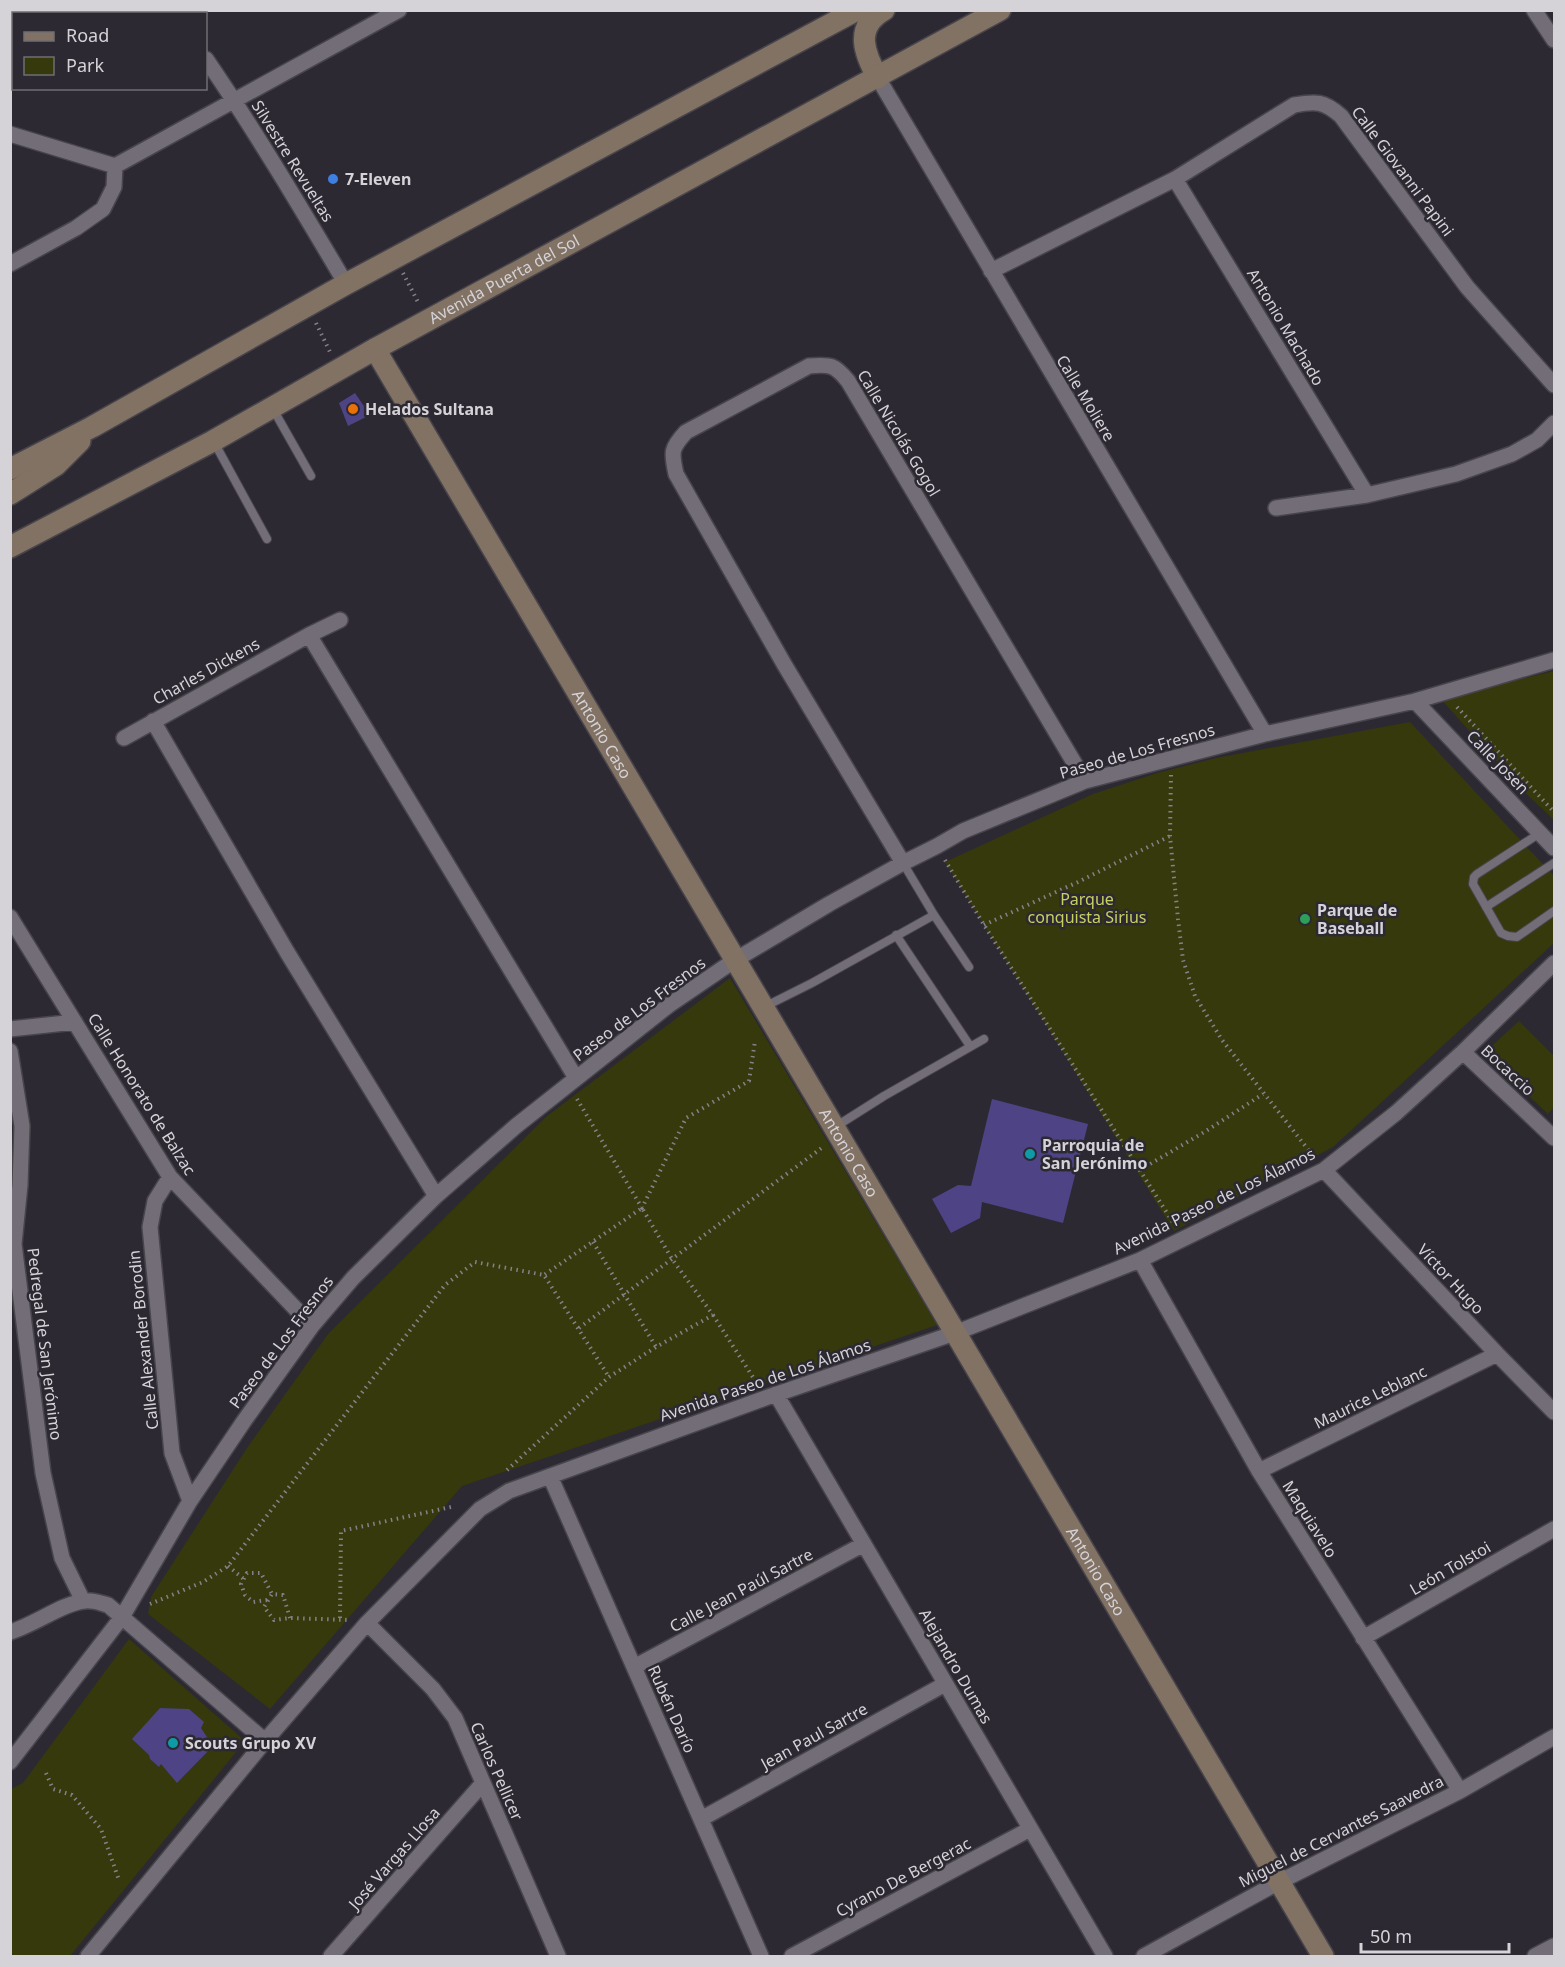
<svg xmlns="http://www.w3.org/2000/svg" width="1565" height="1967" font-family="'Noto Sans',sans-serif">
<rect width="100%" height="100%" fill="#2d2932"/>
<!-- green -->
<path fill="#36390c" d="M1554,671V820L1519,787L1441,699Z
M1410,722L1554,876V943L1333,1147L1174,1231L945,862L1093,794L1157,773L1216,758Z
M730,978L937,1325L462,1486L270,1709L148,1614L151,1597L247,1448L328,1334L547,1116Z
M1519,1021L1554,1056V1107L1548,1114L1484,1053Z
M129,1639L245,1741L70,1956H11V1789L23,1783Z"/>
<!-- building -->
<path fill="#4d4385" d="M355,393L370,415L348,426L339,403Z
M992,1099L1088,1124L1063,1223L982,1202L980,1218L951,1233L932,1199L958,1185L971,1186Z
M160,1708L189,1709L204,1722L201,1728L213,1746L177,1783L161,1764L159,1767L150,1759L149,1755L132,1739Z"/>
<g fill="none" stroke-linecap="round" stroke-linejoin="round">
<!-- lane casing -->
<g stroke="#47444b" stroke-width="10">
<path id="lane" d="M273,409L311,476
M214,442L267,539
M1540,833L1477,874L1474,877L1473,884L1501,933L1508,936L1517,937L1554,911
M903,863L934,915L969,967
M1486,907L1554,863
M896,935L970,1046
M764,1007L812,983L934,915
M835,1127L884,1096L984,1039"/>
</g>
<!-- street casing -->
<g stroke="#47444b" stroke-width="18">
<path id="street" d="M158,10L162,14
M1534,10L1554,40
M206,59C256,132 301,208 346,284
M878,78L1265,734
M10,134L115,166
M115,166L399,10
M1175,179L1367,495
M10,264L76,228L103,209L114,187L115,166
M991,271L1175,179L1294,105C1316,101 1324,101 1341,116L1467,287L1554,385
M1276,508L1367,495L1456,474L1512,454L1537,440L1554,423
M309,635L576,1078
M1415,701L1554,848
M153,721L287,952L436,1196
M124,738L309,635L340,620
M903,863L784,664L676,474C671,452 671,448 686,432L809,366C831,364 835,365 848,381L1085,781
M10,917L170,1177L312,1326
M10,1029L75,1022
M10,1051L22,1126L20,1185L14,1244L43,1473L62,1558L83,1601
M1463,1052L1554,1138
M1324,1170L1497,1354L1554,1412
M170,1177L155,1201L150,1227L172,1453L190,1501
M1140,1260L1259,1471L1460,1791
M776,1394L1105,1956
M1259,1471L1497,1354
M550,1476L761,1956
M367,1623L433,1689L455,1718L558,1956
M10,1632C34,1625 63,1603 85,1601C93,1600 100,1603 108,1605L265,1741
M1363,1638L1554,1529
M634,1667L864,1544
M10,1762L122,1617L190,1501L244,1421L312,1326L353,1278L436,1196L516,1126L669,1005L735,960L829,904L903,863L937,846L963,831L1085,781L1265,734L1415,701L1554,660
M701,1819L945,1684
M88,1956L265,1741L367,1623L480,1509L509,1491L768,1397L955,1333L1140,1260L1324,1170L1396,1113L1463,1052L1554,963
M331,1956L483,1783
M792,1956L1030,1829
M1144,1956L1279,1882L1460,1791L1554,1737
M1535,1956L1554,1946"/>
</g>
<!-- secondary casing -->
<g stroke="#47444b" stroke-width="24">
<g id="secondary">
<path d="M878,78C865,55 853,27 884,10"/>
<path id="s1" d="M375,349L1323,1956"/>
<path d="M10,469L92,427L346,284L857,10"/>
<path d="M10,494L56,465L80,441"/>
<path id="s2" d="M10,547L213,441L375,349L1000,10"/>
</g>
</g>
<!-- path -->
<path stroke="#858189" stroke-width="4" stroke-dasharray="1.5 4.5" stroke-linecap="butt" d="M403,273L419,304
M316,323L331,354
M1457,707L1554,812
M1171,775L1170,836L1178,919L1183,960L1195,996L1222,1040L1314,1157
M945,860L984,925L1174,1224
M984,925L1078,882L1170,836
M577,1099L642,1208L686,1118L749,1081L755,1041
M1140,1170L1206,1131L1263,1094
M593,1242L656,1347
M713,1315L758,1385
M579,1328L823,1147
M507,1470L609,1377L656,1347L713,1315L672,1259L642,1208L544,1275
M228,1566L245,1580
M267,1600L253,1602L245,1595L241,1584L247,1573H261L272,1594
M150,1604L203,1582L228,1566L445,1285L475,1262L544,1275L609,1377
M290,1618L283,1595L272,1594L264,1607L274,1620L290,1618L349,1620
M340,1618L341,1531L451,1507
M46,1773L53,1789L72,1795L101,1829L119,1880"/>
<!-- lane -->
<use href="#lane" stroke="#726d77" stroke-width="8"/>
<!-- street -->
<use href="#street" stroke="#726d77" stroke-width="15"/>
<!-- secondary -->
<use href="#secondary" stroke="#817263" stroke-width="21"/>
</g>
<!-- markers -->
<circle fill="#3f7fe0" stroke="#2d2932" stroke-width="2" cx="333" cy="179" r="6"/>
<circle fill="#e8710a" stroke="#2d2932" stroke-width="2" cx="353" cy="409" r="6"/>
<circle fill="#2e9e5b" stroke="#2d2932" stroke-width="2" cx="1305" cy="919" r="6"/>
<g fill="#0f9aa8" stroke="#2d2932" stroke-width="2">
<circle cx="1030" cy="1154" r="6"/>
<circle cx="173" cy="1743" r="6"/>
</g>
<g text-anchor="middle" stroke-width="5" stroke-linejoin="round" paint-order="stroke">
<!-- street labels -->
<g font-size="16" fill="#d5d2d8" stroke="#2d2932">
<text transform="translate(293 161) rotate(58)" y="6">Silvestre Revueltas</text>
<text transform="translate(1403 171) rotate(53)" y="6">Calle Giovanni Papini</text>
<text dy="6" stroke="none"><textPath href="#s2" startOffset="562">Avenida Puerta del Sol</textPath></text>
<text transform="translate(1286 327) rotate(59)" y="6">Antonio Machado</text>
<text transform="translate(1086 398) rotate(59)" y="6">Calle Moliere</text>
<text transform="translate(899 433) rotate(59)" y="6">Calle Nicolás Gogol</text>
<text transform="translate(206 671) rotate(-29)" y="6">Charles Dickens</text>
<text dy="6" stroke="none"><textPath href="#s1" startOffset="447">Antonio Caso</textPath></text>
<text transform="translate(1137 751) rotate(-16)" y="6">Paseo de Los Fresnos</text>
<text transform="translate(1498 762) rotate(46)" y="6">Calle Josen</text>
<text transform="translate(639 1009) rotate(-37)" y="6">Paseo de Los Fresnos</text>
<text transform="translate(1508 1070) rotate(43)" y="6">Bocaccio</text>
<text transform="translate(142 1094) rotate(58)" y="6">Calle Honorato de Balzac</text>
<text dy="6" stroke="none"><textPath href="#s1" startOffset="933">Antonio Caso</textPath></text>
<text transform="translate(1214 1201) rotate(-26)" y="6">Avenida Paseo de Los Álamos</text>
<text transform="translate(1451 1279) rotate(47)" y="6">Víctor Hugo</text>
<text transform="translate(143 1340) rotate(-96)" y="6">Calle Alexander Borodin</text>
<text transform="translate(281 1342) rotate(-53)" y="6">Paseo de Los Fresnos</text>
<text transform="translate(45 1344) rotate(83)" y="6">Pedregal de San Jerónimo</text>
<text transform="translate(765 1380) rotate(-19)" y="6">Avenida Paseo de Los Álamos</text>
<text transform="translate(1370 1397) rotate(-26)" y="6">Maurice Leblanc</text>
<text transform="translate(1310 1519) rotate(58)" y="6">Maquiavelo</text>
<text transform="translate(1450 1568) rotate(-30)" y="6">León Tolstoi</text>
<text dy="6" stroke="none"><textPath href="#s1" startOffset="1419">Antonio Caso</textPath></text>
<text transform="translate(741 1590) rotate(-28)" y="6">Calle Jean Paúl Sartre</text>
<text transform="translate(956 1666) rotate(60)" y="6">Alejandro Dumas</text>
<text transform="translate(672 1709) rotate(66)" y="6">Rubén Darío</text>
<text transform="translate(814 1736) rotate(-29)" y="6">Jean Paul Sartre</text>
<text transform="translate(497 1771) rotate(66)" y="6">Carlos Pellicer</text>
<text transform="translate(1341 1831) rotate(-27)" y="6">Miguel de Cervantes Saavedra</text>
<text transform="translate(394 1858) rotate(-49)" y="6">José Vargas Llosa</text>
<text transform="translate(903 1877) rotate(-28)" y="6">Cyrano De Bergerac</text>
</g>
<!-- poi labels -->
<g font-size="16" font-weight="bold" fill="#d5d2d8" stroke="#2d2932" text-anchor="start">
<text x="345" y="185">7-Eleven</text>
<text x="365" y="415">Helados Sultana</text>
<text x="1317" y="916">Parque de<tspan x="1317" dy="18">Baseball</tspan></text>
<text x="1042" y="1151">Parroquia de<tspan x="1042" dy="18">San Jerónimo</tspan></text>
<text x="185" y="1749">Scouts Grupo XV</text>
</g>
<!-- park labels -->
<g font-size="16" fill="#c7d060" stroke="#2d2932">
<text x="1087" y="905">Parque<tspan x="1087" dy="18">conquista Sirius</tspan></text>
</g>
</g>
<!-- border -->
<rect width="1565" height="1967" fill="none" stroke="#d5d2d8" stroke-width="24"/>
<!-- legend -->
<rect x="12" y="12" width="195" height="78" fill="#2d2932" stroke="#706d74" stroke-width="1.5"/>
<rect x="24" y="32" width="30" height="9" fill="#817263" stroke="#706d74" stroke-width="1.5"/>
<text x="66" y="42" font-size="18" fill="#d5d2d8">Road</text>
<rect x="24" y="57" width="30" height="18" fill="#36390c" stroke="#706d74" stroke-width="1.5"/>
<text x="66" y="72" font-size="18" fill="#d5d2d8">Park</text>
<!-- scale -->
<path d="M1361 1943v9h148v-9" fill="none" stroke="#d5d2d8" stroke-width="3"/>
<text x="1370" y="1943" font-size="18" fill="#d5d2d8" stroke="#2d2932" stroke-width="4.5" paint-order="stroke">50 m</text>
</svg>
